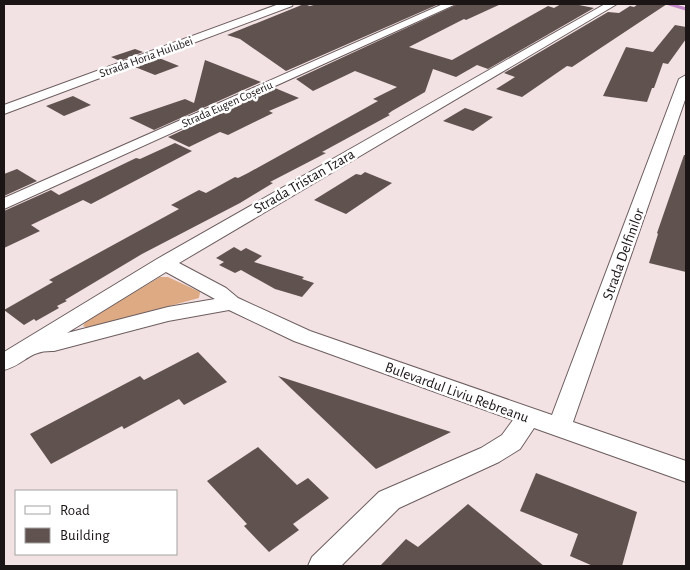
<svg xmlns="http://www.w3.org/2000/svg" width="690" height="570" font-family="'Alegreya Sans',sans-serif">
<rect width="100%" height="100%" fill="#f3e2e3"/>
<!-- green -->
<path fill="#ddaa83" d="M160,277H168L200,292L199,298L88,328L83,326L86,321Z"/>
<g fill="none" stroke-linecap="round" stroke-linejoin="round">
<!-- stream -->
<path stroke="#c388c8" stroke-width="3" d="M669,4L686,9"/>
</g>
<!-- building -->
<path fill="#60534f" d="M304,4L310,6L317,4H439L286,71L240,39L227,35Z
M458,4H501L466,20L464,19L409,47L452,60L548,6L554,8L561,4H574L594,8L488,69L477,65L456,77L433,69L425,92L392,111L388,114L390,115L322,152L326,153L270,182L273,183L240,203L142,254L65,300L67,301L57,306L59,308L36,321L34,319L24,325L4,310L53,282L49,280L179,209L171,205L199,190L206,193L235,177L238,178L248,173L378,101L373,99L397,87L355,71L313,91L296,79Z
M638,4H667L572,67L567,66L522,97L496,89L515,77L504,73L608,12L619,13L630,6L634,7Z
M675,25L686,27V39L668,64L663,63L654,88H652L647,102L603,96L626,47L653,52Z
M135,49L143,52L120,61L111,57Z
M159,58L179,66L155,75L135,67Z
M205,60L261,82L154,130L129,118L185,99L194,103Z
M275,88L299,98L269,111L273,113L228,135L220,132L189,147L168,137Z
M73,96L91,105L64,116L46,106Z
M465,108L493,117L473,131L443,121Z
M175,143L192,151L91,204L83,200L31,225L40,231L4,248V211L51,190L59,195L136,158L140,159Z
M684,155H686V272L649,263L658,234L657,233Z
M17,169L37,181L4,196V174Z
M365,172L392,183L346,214L314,200L356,174L361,175Z
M234,247L241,251L246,248L262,256L254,262L304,277L302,279L314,283L302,297L275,289L241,270L235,273L219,265L224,262L216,258Z
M198,352L227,382L184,405L179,399L124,429L122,426L51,464L30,434L140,376L144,380Z
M278,376L451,432L376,469Z
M258,447L297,485L308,478L329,498L293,524L299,530L269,552L244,526L247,524L207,481Z
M536,473L637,512L622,566H593L570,556L578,534L520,511Z
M468,504L544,566H380L406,539L418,547Z"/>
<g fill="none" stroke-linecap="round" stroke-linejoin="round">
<!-- minor casing -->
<g stroke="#6c5d5f" stroke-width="2">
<path id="minor" d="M279,4H293L292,6L4,114V105Z
M443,4H456L4,209V198Z
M605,4H617L179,263L226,288L238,298L310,331L552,415L679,79L686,75V97L573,422L686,461V482L534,428L520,449L499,462L399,508L341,566H308L312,557L379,492L481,448L502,435L513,420L294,341L229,310L168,321L54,351C28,350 26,364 4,370V352L157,259ZM166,272L215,299L168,307L67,333Z"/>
</g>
<!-- minor -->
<use href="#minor" fill="#fff" fill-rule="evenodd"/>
</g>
<g text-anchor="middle" stroke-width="5" stroke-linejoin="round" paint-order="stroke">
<!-- far-street labels -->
<g font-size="12" fill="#1b1515" stroke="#fff">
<text transform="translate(146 57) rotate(-20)" y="4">Strada Horia Hulubei</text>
<text transform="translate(227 104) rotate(-24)" y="4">Strada Eugen Coșeriu</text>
</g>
<!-- street labels -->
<g font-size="15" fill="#1b1515" stroke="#fff">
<text transform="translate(304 181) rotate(-30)" y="5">Strada Tristan Tzara</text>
<text transform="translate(623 254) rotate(-70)" y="5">Strada Delfinilor</text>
<text transform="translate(457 392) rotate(20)" y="5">Bulevardul Liviu Rebreanu</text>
</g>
</g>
<!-- border -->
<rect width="690" height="570" fill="none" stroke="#1b1515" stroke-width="10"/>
<!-- legend -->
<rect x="15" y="490" width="162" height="65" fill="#ffffff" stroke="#a4a1a1"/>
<rect x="25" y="506" width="25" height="8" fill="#ffffff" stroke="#a4a1a1"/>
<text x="60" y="515" font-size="15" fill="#1b1515">Road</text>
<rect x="25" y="528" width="25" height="15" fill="#60534f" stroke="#a4a1a1"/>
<text x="60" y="540" font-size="15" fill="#1b1515">Building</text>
</svg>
